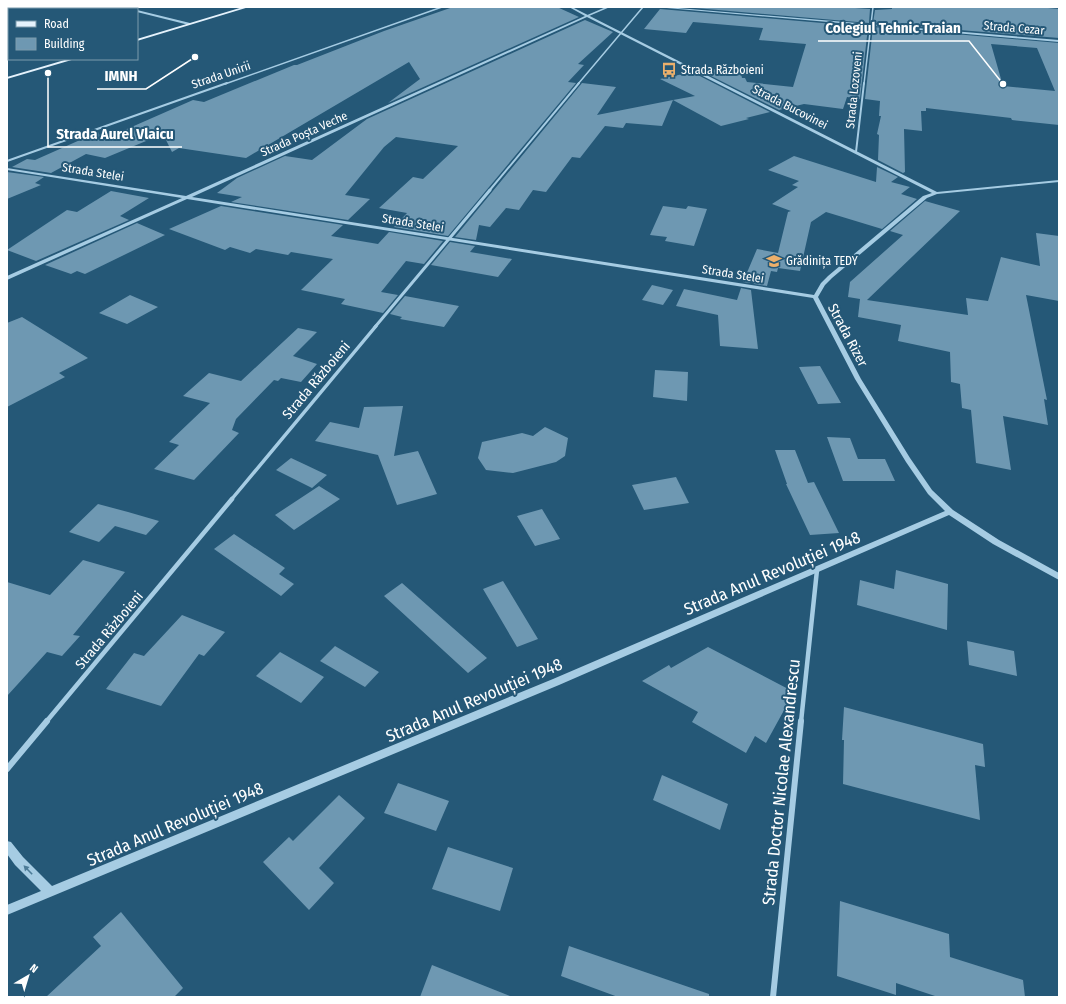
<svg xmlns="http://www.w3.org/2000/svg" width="1066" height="1004" font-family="'Fira Sans Condensed',sans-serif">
<rect width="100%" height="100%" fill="#255877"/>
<!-- building -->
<path fill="#6e98b2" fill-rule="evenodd" d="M453,7H557L579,17L388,103L420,79L409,62L246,158L179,148L172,152L163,134L105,158L86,154L51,173L12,167L27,159L35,160L98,132L102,140L193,100L204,102L294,65H297L384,31Z
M684,7H840L870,9L869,23Z
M892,7H1037L1059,9V38L873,23L875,10L892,9Z
M660,9L868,27L860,99L847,97L843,109L804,104L779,110L701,71L733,67L741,74L742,78H745L747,82L793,87L806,44L759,40L763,28L693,22L686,33L644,29Z
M585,20L613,32L578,64L584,65L568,82L576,83L448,236L394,227L407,213L379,208L413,177L423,179L458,146L396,137L384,147L345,195L370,199L348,220L231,202L242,197L217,193L237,178L285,156L312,160L367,119Z
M873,27L1059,43V125L1012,120L1011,118L926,108V111H921L922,131L904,129L905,172L903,173L878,160L879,135L877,134L881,116H879L880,101L865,99ZM991,44L1037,48L1055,91L1003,86Z
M692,72L770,112L746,118L749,119L721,126L673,100L695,96L660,79Z
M582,83L616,87L597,115L673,100L662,126L626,123L623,128L605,126L580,158L572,157L546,192L533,190L519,210L506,208L490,227L479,225L476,240L455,237Z
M794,156L876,182L877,167L898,177L891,182L910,187L901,194L917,199L882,229L826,212L811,222L800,271L778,268L777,272L771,271L767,286L754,284L749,275L750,283L743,282L757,249L778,253L788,212L791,211L772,204L798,187L792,185L799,181L768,170Z
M7,172L44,177L35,183L41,185L7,199Z
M111,191L149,198L120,216L129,220L36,261L7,250L67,210L77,212Z
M925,201L960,211L867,300L968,315L966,298L988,301L1001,257L1040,266L1036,233L1059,236V301L1026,295L1047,400L1044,399L1048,425L1003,416L1011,470L976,463L971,410L962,408L960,384L951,382L950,352L898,341L901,325L858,317L860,299L848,297L850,282L903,235L890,231Z
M221,206L343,225L331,236L378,244L389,232L443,241L424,264L406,261L381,292L398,295L383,313L341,304L345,299L301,290L333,259L291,252L288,255L256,249L250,253L230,247L225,250L169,229Z
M663,206L686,209L688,206L707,209L694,246L665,241L667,237L650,235Z
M137,223L165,235L85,274L77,271L71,274L45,265Z
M450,242L475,246L470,252L512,259L498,277L431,265Z
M652,285L673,290L663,305L642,300Z
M741,288L751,290L758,349L720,346L718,315L676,306L684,289L737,300Z
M130,295L158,307L127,324L99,313Z
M405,296L459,306L444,327L400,319L402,317L390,314Z
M22,317L88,358L59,373L65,377L7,407V323Z
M298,328L317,332L293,356L317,364L301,382L281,378L278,381L274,380L236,419L232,430L239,433L194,480L154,469L179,445L169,442L210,403L183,396L209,373L241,381Z
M820,366L841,403L818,404L799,367Z
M655,370L688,372L687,401L653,397Z
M403,406L394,456L418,451L437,494L397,505L378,455L315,441L330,422L359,428L364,407Z
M545,427L568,438L565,456L556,462L513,473L486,470L478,458L482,442L522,433L533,436Z
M827,437L850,438L858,459H885L895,481H843Z
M775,450H795L808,483L814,482L839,533L810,535L786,484H787Z
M291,458L306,465L327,475L312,488L276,470Z
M676,477L689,503L644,510L632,485Z
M319,486L340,499L294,530L275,515Z
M98,504L128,512L159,521L146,535L115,526L99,542L69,532Z
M542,509L560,539L535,546L517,516Z
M234,534L285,568L279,574L294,584L281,596L214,549Z
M83,560L125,572L73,635L80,636L62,656L47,652L7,696V582L50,595Z
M896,570L948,584L947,630L857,605L860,580L894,589Z
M503,581L538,639L517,647L483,589Z
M402,583L487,658L468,673L384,596Z
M182,615L225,632L204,656L199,654L161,706L106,689L134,653L144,656Z
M967,641L1014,651L1017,676L969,665Z
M335,646L379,672L365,687L320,661Z
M708,647L794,692L766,743L755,736L746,753L692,722L698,712L642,681L669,665L671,668Z
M280,652L324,677L301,703L256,676Z
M844,707L983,744L985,767L975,765L980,820L843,784L844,740H842Z
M662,775L728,804L720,830L653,800Z
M398,783L449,801L436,831L384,813Z
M339,795L365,818L319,868L334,883L309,910L263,862L289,837L293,841Z
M448,847L513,868L500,911L432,889Z
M840,901L949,934L950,957L1023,980L1025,997H938L896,983V995L837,976Z
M121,912L183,988L174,997H46L101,946L93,937Z
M569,946L709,994V997H618L561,976Z
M432,965L510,996V997H420Z"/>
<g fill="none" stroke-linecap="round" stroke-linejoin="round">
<!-- minor-far5 -->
<path stroke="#a6cce3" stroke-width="1.5" d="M115,9L122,7
M587,16L608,7
M7,37H9
M225,84L442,7
M578,84L643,7
M864,84L873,7"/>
<!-- minor-far4 -->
<path stroke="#a6cce3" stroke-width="2" d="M856,152L864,83
M7,161L227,83
M489,191L579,83"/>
<!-- minor-far3 -->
<path stroke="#a6cce3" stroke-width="3" d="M375,327L490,190"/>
<!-- minor-far2 -->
<path stroke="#a6cce3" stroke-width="3.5" d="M231,500L376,326"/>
<!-- minor-far1 -->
<path stroke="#a6cce3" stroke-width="4.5" d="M46,722L232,499
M801,722L817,570"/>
<!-- minor -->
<path stroke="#a6cce3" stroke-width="6" d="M7,769L47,721
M773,997L801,721"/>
<!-- tertiary -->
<path fill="#a6cce3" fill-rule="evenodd" d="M569,7H572L937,192L1059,180V182L937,194L927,198L832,278L825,285L818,297L861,379L910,458L932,490L953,510L999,540L1059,573V580L993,544L949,515L559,685L7,915V905L41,891L15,865L7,854V841L11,842L23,857L52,886L553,679L945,511L928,494L906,462L855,379L813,298L187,199L7,280V276L182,198L7,170V168L186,196L585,16ZM587,17L932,193L923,196L828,276L821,283L814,295L192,197Z
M655,7H666L1059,40V42Z
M137,10L190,23V24L189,25L137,12Z"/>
<!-- primary -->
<path fill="#e5f2fc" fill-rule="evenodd" d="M243,7H249L137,41V39Z
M68,59H75L7,79V77Z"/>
</g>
<!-- one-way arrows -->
<defs><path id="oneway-solid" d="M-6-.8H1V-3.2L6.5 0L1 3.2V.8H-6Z"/></defs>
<use fill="#4c7b97" href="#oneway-solid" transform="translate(28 870) rotate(-134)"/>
<!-- icons -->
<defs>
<g id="bus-bare" transform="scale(1.2)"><path d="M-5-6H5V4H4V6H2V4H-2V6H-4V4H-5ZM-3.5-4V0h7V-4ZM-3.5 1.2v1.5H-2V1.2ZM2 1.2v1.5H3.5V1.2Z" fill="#ecb06b" stroke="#255877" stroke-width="2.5" paint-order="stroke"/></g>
<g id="school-bare" transform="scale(1.2)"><path d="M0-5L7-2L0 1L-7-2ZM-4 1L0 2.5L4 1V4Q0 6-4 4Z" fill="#ecb06b" stroke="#255877" stroke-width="2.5" paint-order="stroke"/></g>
</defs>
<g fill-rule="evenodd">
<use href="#bus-bare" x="669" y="70"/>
<use href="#school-bare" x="774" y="261"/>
</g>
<g text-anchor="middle" stroke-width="4" stroke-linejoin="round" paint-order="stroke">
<!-- far-street labels -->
<g font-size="12" fill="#fff" stroke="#255877">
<text transform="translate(1014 28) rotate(5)" y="4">Strada Cezar</text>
<text transform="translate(221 75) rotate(-19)" y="4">Strada Unirii</text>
<text transform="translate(854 90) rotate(-84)" y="4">Strada Lozoveni</text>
<text transform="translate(790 107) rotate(27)" y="4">Strada Bucovinei</text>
<text transform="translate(304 134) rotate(-24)" y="4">Strada Poșta Veche</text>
<text transform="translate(93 172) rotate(9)" y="4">Strada Stelei</text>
<text transform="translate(413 223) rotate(9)" y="4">Strada Stelei</text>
<text transform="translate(733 274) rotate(9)" y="4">Strada Stelei</text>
</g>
<!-- far-poi labels -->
<g font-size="12" fill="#fff" stroke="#255877" text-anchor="start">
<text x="681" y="74">Strada Războieni</text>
<text x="786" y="265">Grădinița TEDY</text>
</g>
<!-- street labels -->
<g font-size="14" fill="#fff" stroke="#255877">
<text transform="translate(848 335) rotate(62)" y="5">Strada Rizer</text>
<text transform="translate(316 380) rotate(-50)" y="5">Strada Războieni</text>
<text transform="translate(109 630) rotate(-50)" y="5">Strada Războieni</text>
</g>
<!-- near-street labels -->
<g font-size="17" fill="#fff" stroke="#255877">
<text transform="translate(772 573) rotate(-23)" y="6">Strada Anul Revoluției 1948</text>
<text transform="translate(474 700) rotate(-23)" y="6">Strada Anul Revoluției 1948</text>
<text transform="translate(781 782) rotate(-84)" y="6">Strada Doctor Nicolae Alexandrescu</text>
<text transform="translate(175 824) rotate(-23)" y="6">Strada Anul Revoluției 1948</text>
</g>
</g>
<!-- callouts -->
<path fill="none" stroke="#fff" stroke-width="1.5" d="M1003 84L969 41H818M195 57L146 89H97M48 73L48 147H182"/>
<g fill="#fff" stroke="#255877" stroke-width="1.5">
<circle cx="1003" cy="84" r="4"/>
<circle cx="195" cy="57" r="4"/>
<circle cx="48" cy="73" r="4"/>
</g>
<g font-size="15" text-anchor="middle" font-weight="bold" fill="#fff" stroke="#255877" stroke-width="4" stroke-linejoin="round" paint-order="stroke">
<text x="893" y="33">Colegiul Tehnic Traian</text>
<text x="121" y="81">IMNH</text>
<text x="115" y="139">Strada Aurel Vlaicu</text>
</g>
<!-- border -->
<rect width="1066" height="1004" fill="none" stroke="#ffffff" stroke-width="16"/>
<!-- legend -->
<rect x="8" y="8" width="130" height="52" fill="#255877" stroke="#7c9bad"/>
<rect x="16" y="21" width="20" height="6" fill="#e5f2fc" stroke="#7c9bad"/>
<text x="44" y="28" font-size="12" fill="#ffffff">Road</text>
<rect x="16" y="38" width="20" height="12" fill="#6e98b2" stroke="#7c9bad"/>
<text x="44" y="48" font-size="12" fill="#ffffff">Building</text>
<!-- north arrow -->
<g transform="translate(28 976) rotate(38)" stroke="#255877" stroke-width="3" paint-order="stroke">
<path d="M0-3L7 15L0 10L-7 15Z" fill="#ffffff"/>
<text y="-6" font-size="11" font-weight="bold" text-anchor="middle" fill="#ffffff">N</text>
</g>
</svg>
